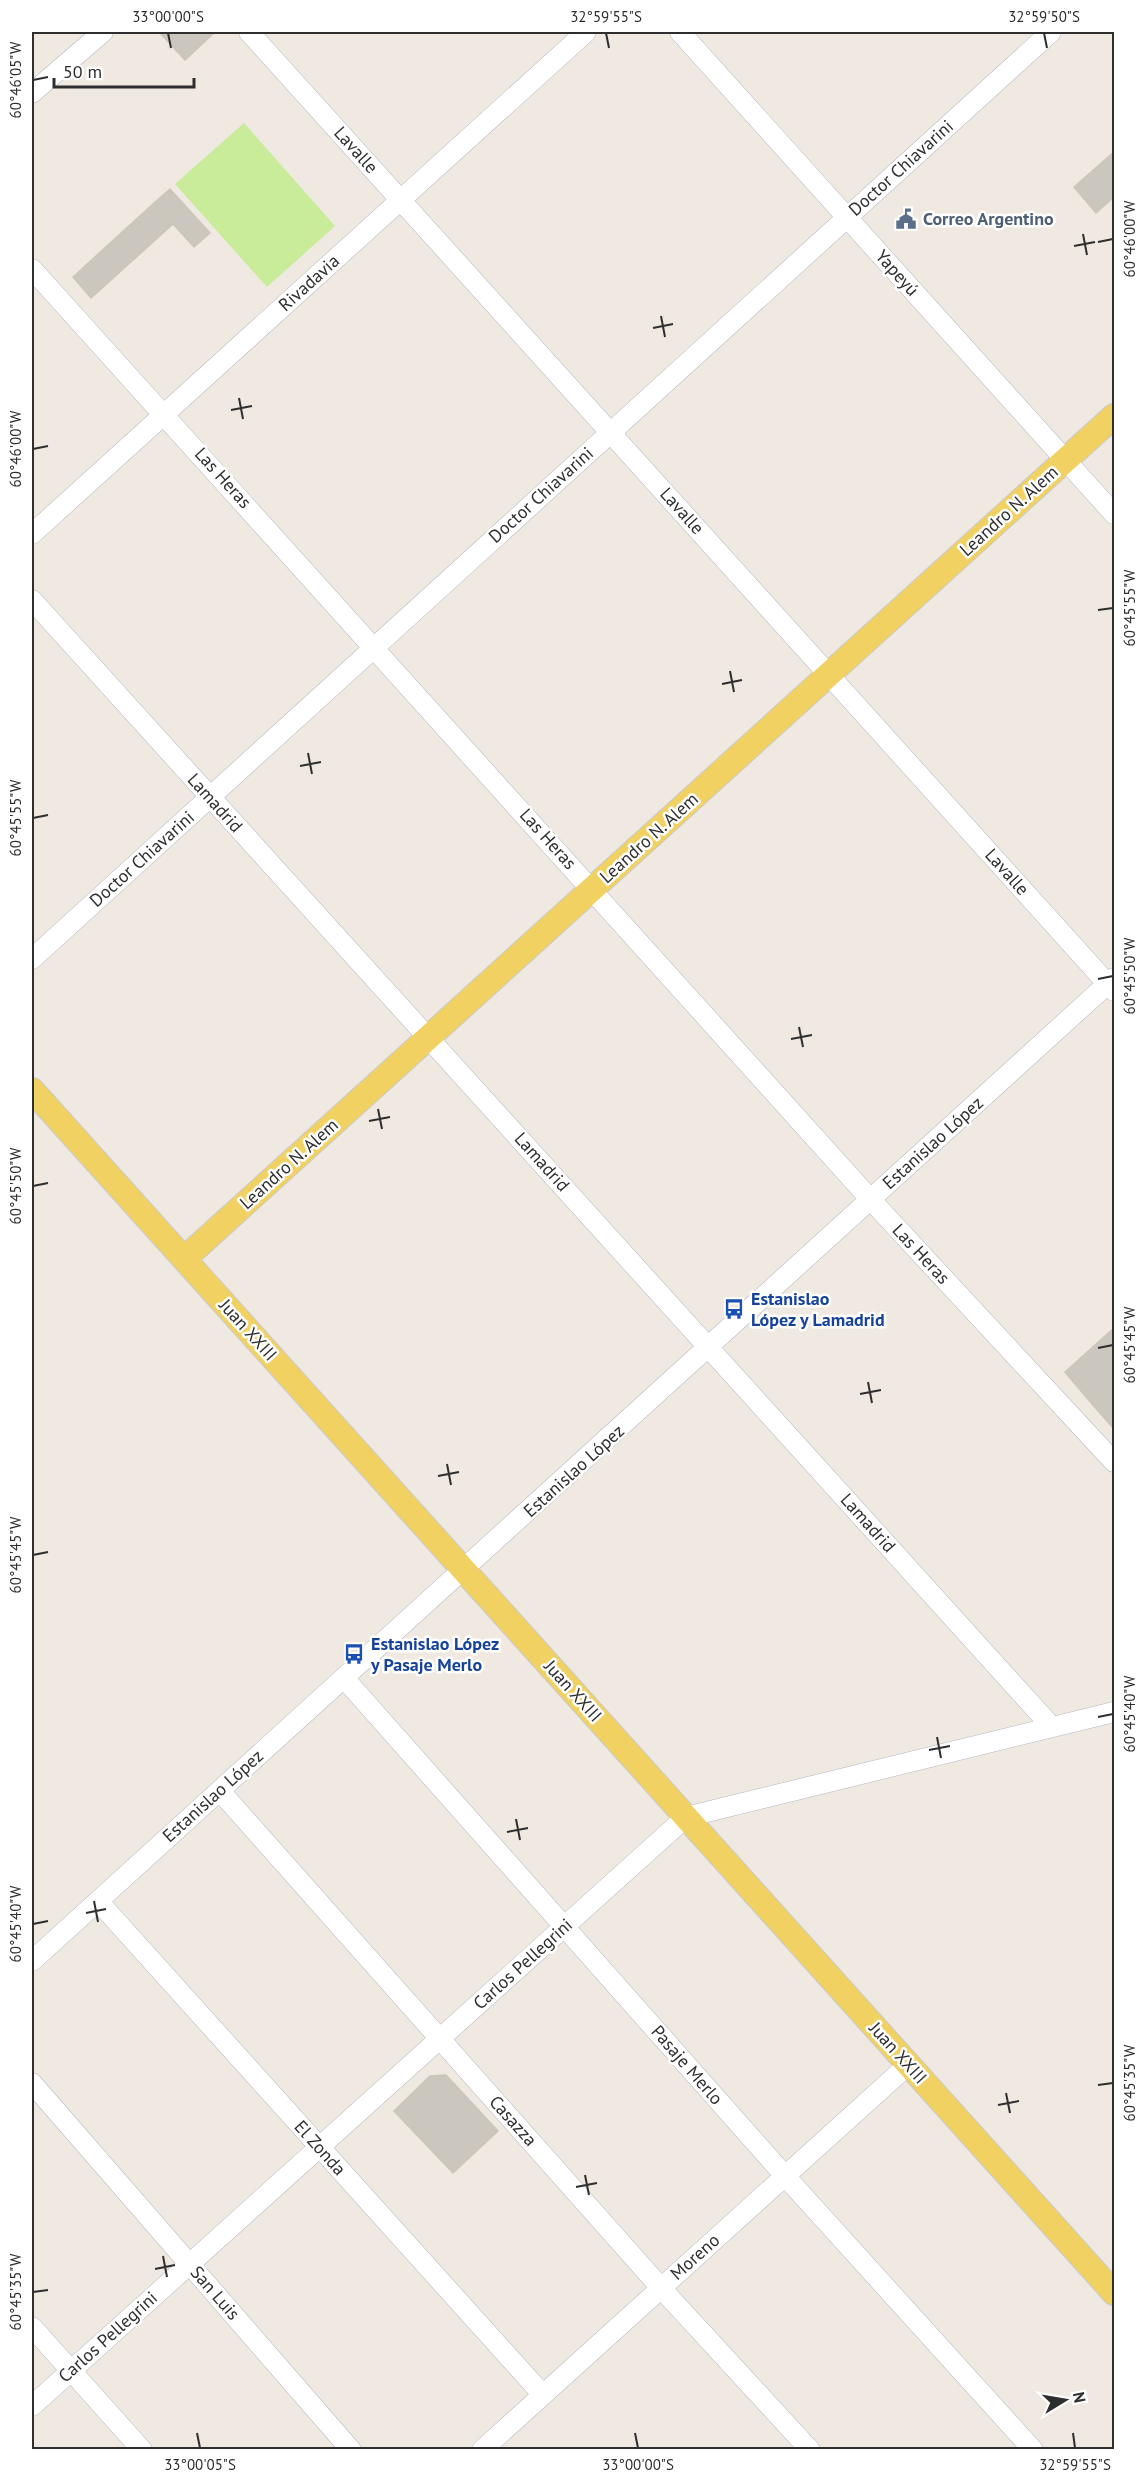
<svg xmlns="http://www.w3.org/2000/svg" width="1146" height="2481" font-family="'PT Sans',sans-serif">
<rect width="100%" height="100%" fill="#efe9e1"/>
<!-- pitch -->
<path fill="#c9ec9a" d="M244,123L335,226L267,287L175,184Z"/>
<!-- building -->
<path fill="#cbc7bf" stroke="#cbc5ba" stroke-width="1.5" d="M159,32H215L185,60Z
M1114,152V197L1096,213L1074,187Z
M170,189L210,233L194,247L154,203Z
M154,203L173,224L91,298L73,277Z
M1114,1328V1384L1092,1404L1065,1372Z
M1114,1384V1429L1092,1404Z
M446,2075L498,2131L453,2173L394,2111L430,2076Z"/>
<g fill="none" stroke-linecap="round" stroke-linejoin="round">
<!-- minor casing -->
<g stroke="#b4b7c1" stroke-width="21">
<path id="minor" d="M249,32L1114,991
M680,32L1114,514
M32,93L103,32
M32,269L871,1200L1114,1462
M32,534L586,32
M32,600L1051,1726
M32,959L1051,32
M344,1678L785,2176L1033,2450
M220,1791L661,2288L810,2450
M98,1901L543,2395
M32,1961L1114,978
M32,2083L351,2450
M32,2327L142,2450
M32,2406L686,1817L1114,1712
M482,2450L909,2064"/>
</g>
<!-- major casing -->
<g stroke="#c9c9c9" stroke-width="26">
<path id="major" d="M32,1090L1114,2293
M184,1259L1114,416"/>
</g>
<!-- minor -->
<use href="#minor" stroke="#fff" stroke-width="20"/>
<!-- major -->
<use href="#major" stroke="#f2d163" stroke-width="24"/>
</g>
<!-- ticks -->
<path fill="none" stroke="#2e2e2e" stroke-width="2" d="M168,33L171,48M606,33L609,48M1044,33L1047,48M33,80L48,77M1083,234L1087,255M1098,242L1113,239M1074,246L1095,242M661,316L665,337M653,328L673,324M239,398L243,419M231,410L252,406M33,449L48,446M1098,610L1113,608M730,671L734,692M722,684L742,680M308,753L312,774M300,766L321,762M33,818L48,815M1098,979L1113,976M799,1027L803,1047M791,1039L812,1035M378,1109L382,1129M369,1121L390,1117M33,1186L48,1183M1098,1348L1113,1345M868,1382L872,1403M860,1394L881,1390M447,1464L451,1485M438,1476L459,1472M33,1555L48,1552M1098,1717L1113,1714M937,1737L941,1758M929,1750L950,1746M516,1819L520,1840M507,1832L528,1828M94,1901L98,1922M86,1913L106,1909M33,1924L48,1921M1098,2085L1113,2083M1006,2093L1010,2113M998,2105L1019,2101M585,2175L589,2195M576,2187L597,2183M163,2256L167,2277M155,2269L175,2265M33,2292L48,2290M197,2433L200,2448M635,2433L638,2448M1073,2433L1075,2448"/>
<!-- icons -->
<defs>
<g id="civic-bare" transform="scale(1.62)"><path d="M-.6-6.5H3V-4.5H.6V-3L4-1V1h2V6H-6V1h2V-1L-.6-3ZM-1.2 2.5V6h2.4V2.5Z" fill="#5c6f8a" stroke="#fff" stroke-width="2.5" paint-order="stroke"/></g>
<g id="bus-bare" transform="scale(1.62)"><path d="M-5-6H5V4H4V6H2V4H-2V6H-4V4H-5ZM-3.5-4V0h7V-4ZM-3.5 1.2v1.5H-2V1.2ZM2 1.2v1.5H3.5V1.2Z" fill="#1a4fb4" stroke="#fff" stroke-width="2.5" paint-order="stroke"/></g>
</defs>
<g fill-rule="evenodd">
<use href="#civic-bare" x="906" y="219"/>
<use href="#bus-bare" x="734" y="1309"/>
<use href="#bus-bare" x="354" y="1654"/>
</g>
<g text-anchor="middle" stroke-width="5" stroke-linejoin="round" paint-order="stroke">
<!-- street labels -->
<g font-size="18" fill="#2e2e2e" stroke="#fff">
<text transform="translate(356 150) rotate(48)" y="6">Lavalle</text>
<text transform="translate(901 168) rotate(-42)" y="6">Doctor Chiavarini</text>
<text transform="translate(897 273) rotate(48)" y="6">Yapeyú</text>
<text transform="translate(309 283) rotate(-42)" y="6">Rivadavia</text>
<text transform="translate(223 478) rotate(48)" y="6">Las Heras</text>
<text transform="translate(541 495) rotate(-42)" y="6">Doctor Chiavarini</text>
<text transform="translate(682 511) rotate(48)" y="6">Lavalle</text>
<text transform="translate(1009 511) rotate(-42)" y="6">Leandro N. Alem</text>
<text transform="translate(215 803) rotate(48)" y="6">Lamadrid</text>
<text transform="translate(649 838) rotate(-42)" y="6">Leandro N. Alem</text>
<text transform="translate(548 839) rotate(48)" y="6">Las Heras</text>
<text transform="translate(142 859) rotate(-42)" y="6">Doctor Chiavarini</text>
<text transform="translate(1007 872) rotate(48)" y="6">Lavalle</text>
<text transform="translate(933 1143) rotate(-42)" y="6">Estanislao López</text>
<text transform="translate(542 1162) rotate(48)" y="6">Lamadrid</text>
<text transform="translate(289 1164) rotate(-42)" y="6">Leandro N. Alem</text>
<text transform="translate(921 1254) rotate(47)" y="6">Las Heras</text>
<text transform="translate(248 1330) rotate(48)" y="6">Juan XXIII</text>
<text transform="translate(574 1471) rotate(-42)" y="6">Estanislao López</text>
<text transform="translate(868 1523) rotate(48)" y="6">Lamadrid</text>
<text transform="translate(573 1691) rotate(48)" y="6">Juan XXIII</text>
<text transform="translate(213 1796) rotate(-42)" y="6">Estanislao López</text>
<text transform="translate(523 1964) rotate(-42)" y="6">Carlos Pellegrini</text>
<text transform="translate(898 2053) rotate(48)" y="6">Juan XXIII</text>
<text transform="translate(687 2065) rotate(49)" y="6">Pasaje Merlo</text>
<text transform="translate(513 2121) rotate(48)" y="6">Casazza</text>
<text transform="translate(320 2148) rotate(48)" y="6">El Zonda</text>
<text transform="translate(695 2257) rotate(-42)" y="6">Moreno</text>
<text transform="translate(215 2293) rotate(49)" y="6">San Luis</text>
<text transform="translate(108 2337) rotate(-42)" y="6">Carlos Pellegrini</text>
</g>
<!-- service labels -->
<g font-size="18" font-weight="bold" fill="#4e5e75" stroke="#fff" text-anchor="start">
<text x="923" y="225">Correo Argentino</text>
</g>
<!-- transit labels -->
<g font-size="18" font-weight="bold" fill="#164399" stroke="#fff" text-anchor="start">
<text x="751" y="1305">Estanislao<tspan x="751" dy="21">López y Lamadrid</tspan></text>
<text x="371" y="1650">Estanislao López<tspan x="371" dy="21">y Pasaje Merlo</tspan></text>
</g>
</g>
<!-- border -->
<rect width="1146" height="2481" fill="none" stroke="#ffffff" stroke-width="66"/>
<!-- north arrow -->
<g transform="translate(1065 2400) rotate(79)" stroke="#ffffff" stroke-width="4.5" paint-order="stroke">
<path d="M0-4.5L10 22L0 15L-10 22Z" fill="#2e2e2e"/>
<text y="-9" font-size="16" font-weight="bold" text-anchor="middle" fill="#2e2e2e">N</text>
</g>
<!-- scale -->
<path d="M54 78v9h140v-9" fill="none" stroke="#2e2e2e" stroke-width="3"/>
<text x="63" y="78" font-size="18" fill="#2e2e2e" stroke="#ffffff" stroke-width="4.5" paint-order="stroke">50 m</text>
<rect x="33" y="33" width="1080" height="2415" fill="none" stroke="#2e2e2e" stroke-width="2"/>
<g font-size="15" text-anchor="middle" fill="#2e2e2e">
<text x="168" y="22">33°00'00"S</text>
<text x="606" y="22">32°59'55"S</text>
<text x="1044" y="22">32°59'50"S</text>
<text transform="translate(16 80) rotate(-90)" y="5">60°46'05"W</text>
<text transform="translate(1130 239) rotate(-90)" y="5">60°46'00"W</text>
<text transform="translate(16 449) rotate(-90)" y="5">60°46'00"W</text>
<text transform="translate(1130 608) rotate(-90)" y="5">60°45'55"W</text>
<text transform="translate(16 818) rotate(-90)" y="5">60°45'55"W</text>
<text transform="translate(1130 976) rotate(-90)" y="5">60°45'50"W</text>
<text transform="translate(16 1186) rotate(-90)" y="5">60°45'50"W</text>
<text transform="translate(1130 1345) rotate(-90)" y="5">60°45'45"W</text>
<text transform="translate(16 1555) rotate(-90)" y="5">60°45'45"W</text>
<text transform="translate(1130 1714) rotate(-90)" y="5">60°45'40"W</text>
<text transform="translate(16 1924) rotate(-90)" y="5">60°45'40"W</text>
<text transform="translate(1130 2083) rotate(-90)" y="5">60°45'35"W</text>
<text transform="translate(16 2292) rotate(-90)" y="5">60°45'35"W</text>
<text x="200" y="2470">33°00'05"S</text>
<text x="638" y="2470">33°00'00"S</text>
<text x="1075" y="2470">32°59'55"S</text>
</g>
</svg>
